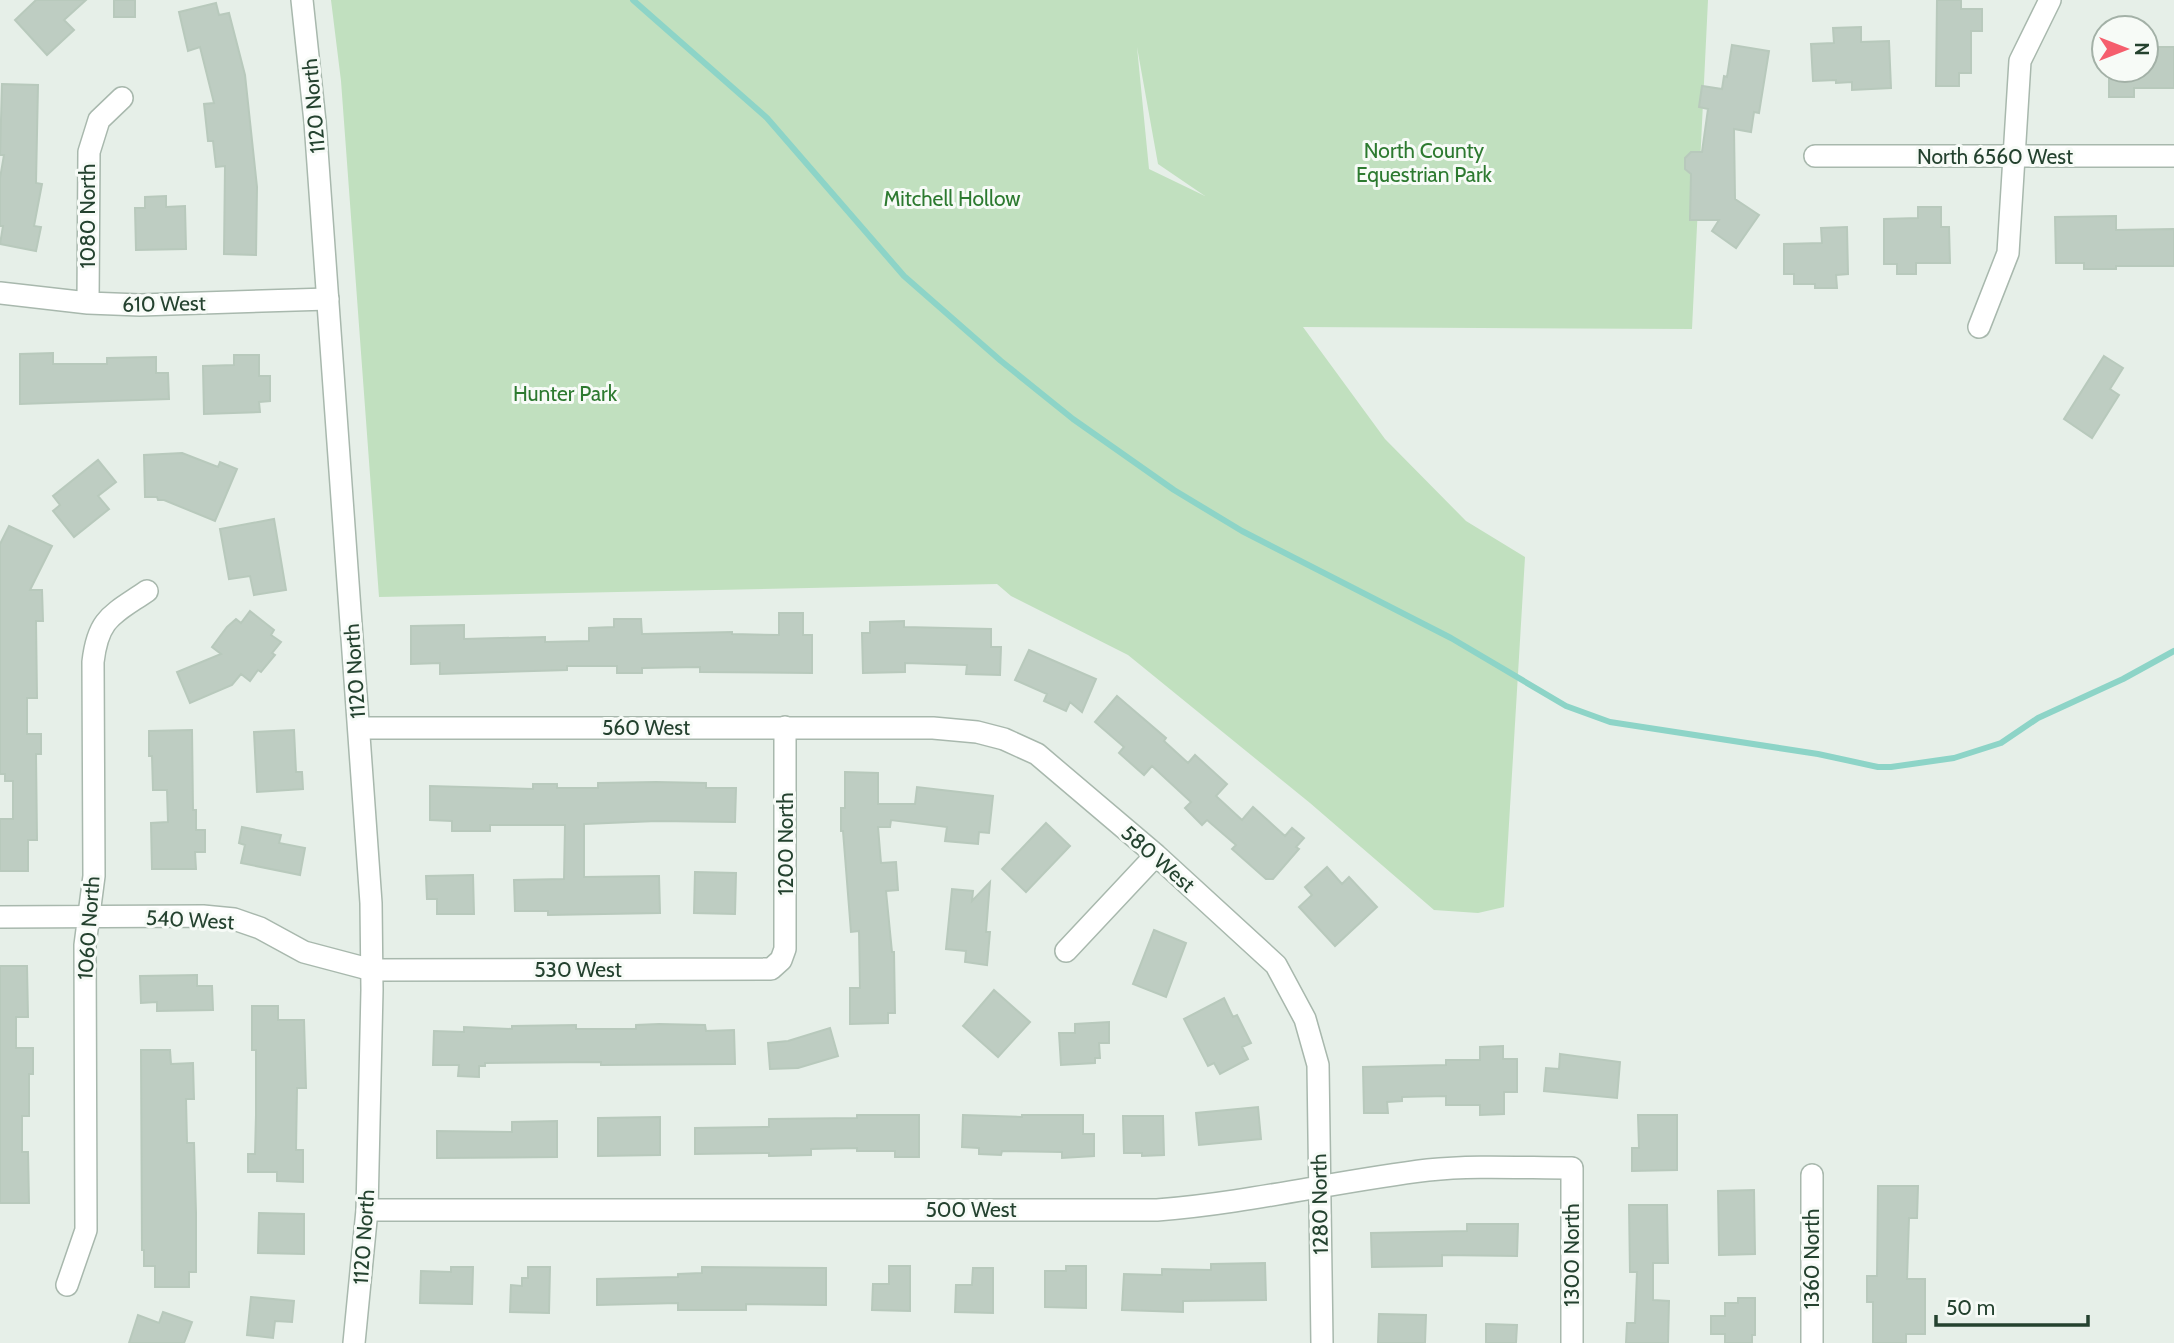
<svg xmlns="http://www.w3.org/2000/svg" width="2174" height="1343" font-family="Cabin,sans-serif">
<rect width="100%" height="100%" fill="#e6efe8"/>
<!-- green -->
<path fill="#c1e0bf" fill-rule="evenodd" d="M331,0H1708L1692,329L1303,327L1385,439L1466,521L1525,557L1504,907L1478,913L1434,910L1310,803L1128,655L1011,596L997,584L379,597L341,81ZM1137,47L1158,164L1205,196L1149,169Z"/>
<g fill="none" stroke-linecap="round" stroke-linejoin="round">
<!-- stream -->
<path stroke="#8dd4c7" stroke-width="6" d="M633,0L767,118L904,276L1001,361L1073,419L1174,490L1242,531L1451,638L1566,706L1610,722L1818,754L1878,767H1891L1954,758L2001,743L2038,718L2123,679L2174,651"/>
</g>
<!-- building -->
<path fill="#becdc2" stroke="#b8c9bc" stroke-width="2" d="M36,0H86L64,20L74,30L47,55L15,20Z
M114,0H135V17H114Z
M1937,0H1961V9H1982V31H1971V73H1959V86H1936Z
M216,3L219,15L229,13L245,75L257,187L256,255L224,254L225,166L216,167L213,141H208L204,104L214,103L200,47L188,51L179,12Z
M1861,27V42L1889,41L1891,88L1852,90V82L1836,83V80L1813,81L1811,44L1834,43L1833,28Z
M1732,45L1769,51L1759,113L1754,112L1751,132L1734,129L1735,199L1759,215L1736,248L1712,231L1719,220H1690L1691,174L1685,169V158L1691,152H1702L1708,109L1699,107L1702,86L1722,89L1724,76L1727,77Z
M2146,47H2174V88H2134V97H2109V70H2146Z
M2,84L38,85L36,183L42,184L34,226L41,227L36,251L0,244L3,226H0V178L4,155H0Z
M166,196V207L185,206L186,249L136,250L135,208H145V197Z
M1918,207H1941V227H1949L1950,263H1916V274H1897V264H1884V219L1918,218Z
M2116,216V230L2174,229V266H2116V269H2084V263H2056L2055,217Z
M1847,227L1848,274L1836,275L1837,288H1815V284H1794V274H1784V244L1822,243L1821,228Z
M53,353V364H107V358L156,357V373H168L169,399L20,404V354Z
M234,355H259V376H270V401L259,402L260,412L204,414L203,366L234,365Z
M2104,356L2123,368L2110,389L2119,395L2092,438L2064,419Z
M182,453L218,467L220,462L237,469L215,521L164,500H158L157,497H145L144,455Z
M98,460L116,482L98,496L109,509L74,537L53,511L60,505L53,496Z
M274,519L286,590L254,595L250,576L229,579L220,529Z
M9,526L52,546L30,590H42L43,621H36L37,698H27V734H41V754H36L37,840H28V871H0V819H13V781H5V774H0V544Z
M250,611L274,630L271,635L281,642L272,653L275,655L261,672L258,670L250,681L241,674L232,685L190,703L177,672L221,654L212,647L227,627L236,619L241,623Z
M779,613H803V635H812V673L700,672V667L642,668V673H617V666H567V670L440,674V663L411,664V626L464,625V639L545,637V642L589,641V628L614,627V619H641L642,634L732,632V634L779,635Z
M904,621V627L991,629V647H1001L1000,675L966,674L967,665L905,663V672L863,673L862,633H870V622Z
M1029,650L1096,679L1082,712L1070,702L1066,711L1044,701L1047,694L1015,680Z
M1117,696L1166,738L1164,741L1188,763L1195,755L1227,784L1216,796L1242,820L1253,807L1285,836L1292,828L1304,838L1296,847L1299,849L1273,879H1266L1232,849L1236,845L1207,820L1202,825L1185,808L1191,802L1152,766L1144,775L1119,753L1124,747L1095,722Z
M192,730L193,810H196V830H205V852H195L196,869H152L151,823L168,822L167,790H153L152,756H149V731Z
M294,730L296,772H302L303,789L257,792L254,732Z
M845,772L878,773V804H915L917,787L993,796L989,833L979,832L978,844L945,841L947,827L891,820L890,827H878L881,863L896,862L898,890L886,891L892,952H894L895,1013H888V1023L850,1024V988H860L859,931L851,932L843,831H841V808H845Z
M656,782L706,783V788H736L735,822L657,821L584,824V877L659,876L660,913L548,915V911H515L514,880L564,879L565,825H490V831H452V821L430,820V786L533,789V784H557V788H598V783Z
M1046,823L1070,846L1026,892L1002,869Z
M242,827L281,835L279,843L305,848L300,875L241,863L245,845L239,843Z
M1327,867L1342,884L1349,877L1377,907L1335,946L1299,907L1312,895L1305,887Z
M695,872L736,873L735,914L694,913Z
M473,875L474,914H437V899H427L426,876Z
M990,882L986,932H990L987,965L965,962L966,951L946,949L952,889L973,891L972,901Z
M1154,930L1186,943L1166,997L1133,984Z
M0,966H27L28,1017H16V1048H33V1074H29V1116H22V1152H28L29,1203H0Z
M197,975V986H212L213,1010L157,1011V1002L141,1003L140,976Z
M994,990L1030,1022L998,1057L963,1026Z
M1224,998L1233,1017L1237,1015L1251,1043L1242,1047L1248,1059L1220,1074L1214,1063L1208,1066L1184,1019Z
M252,1006H278V1020H304L306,1088H297L296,1150H303V1182L277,1181V1172H248V1154H255L256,1115V1050H252Z
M1109,1022V1043H1099L1100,1058H1095V1063L1061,1065L1059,1033H1075V1024Z
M659,1024L705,1025L706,1031L734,1030L735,1064L601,1065V1062L485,1063V1066H479V1077L458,1076L459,1065H433L434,1031L464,1032V1027L512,1029V1026L576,1025V1029H636V1025Z
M830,1028L838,1056L798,1068L770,1069L768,1043L788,1041Z
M1503,1046V1059H1517V1092H1504V1114L1480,1115V1105H1446V1096L1402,1097V1101L1387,1102L1388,1113H1364L1363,1067L1446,1065V1060H1480V1047Z
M141,1050H170L171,1064L193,1063L194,1099H186L187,1143H194L196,1213V1272H189V1287H155V1266H144V1250H142Z
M1560,1054L1620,1062L1617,1098L1544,1091L1546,1068L1559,1069Z
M1258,1107L1261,1139L1199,1145L1196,1113Z
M857,1115H919V1157H895V1151H857V1148L811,1149V1155L769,1156V1153L695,1154V1128L769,1127V1119L857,1118Z
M963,1115L1022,1117V1115H1083V1134H1094V1156L1062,1158V1152L1002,1151L1001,1155L979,1154V1148L962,1147Z
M1638,1115H1677V1170L1632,1171V1148H1639Z
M1123,1116H1163L1164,1155L1142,1156V1153H1124Z
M660,1117V1155L598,1156V1118Z
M557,1121V1157L437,1158V1131L512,1132V1122Z
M1878,1186H1918L1917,1218H1909L1907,1279H1925V1334H1906V1343H1873V1302H1867V1276H1877Z
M1754,1190L1755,1254L1719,1255L1718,1191Z
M1629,1205H1667L1668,1263H1653V1300L1669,1301L1668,1343H1626L1627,1323H1635L1637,1272H1630Z
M259,1213L304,1214V1254L258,1253Z
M1467,1224H1518L1517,1256L1442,1255V1266L1372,1267L1371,1233L1467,1231Z
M1265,1263L1266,1300L1183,1301V1312L1122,1310L1124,1274L1162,1275V1269L1211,1270V1264Z
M889,1266H910V1311L872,1310L873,1284H889Z
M1066,1266H1086V1308L1045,1307V1271H1066Z
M451,1267H473L472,1304L420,1303L421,1271L451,1272Z
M528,1267H550L549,1313L510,1312L511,1285L522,1286V1278H528Z
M702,1267L826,1268V1305L746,1304V1310H678V1303L597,1305V1279L678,1277V1274L702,1273Z
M973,1268H993V1313L955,1312L956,1285H972Z
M251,1297L294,1301L292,1322L275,1321L273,1338L247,1335Z
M1738,1298H1755V1335H1752V1343H1725V1334H1711V1316H1725V1303H1738Z
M163,1312L192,1322L184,1343H129L138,1315L159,1323Z
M1379,1314L1426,1315L1425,1343H1378Z
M1486,1324L1517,1325L1516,1343H1486Z"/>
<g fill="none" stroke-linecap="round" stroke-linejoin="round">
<!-- minor casing -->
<g stroke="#a8b8ad" stroke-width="24">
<path id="minor" d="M1815,156H2174
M0,293L88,303L140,305L328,299
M88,303L89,152L99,120L122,98
M1979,327L2008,253L2020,61L2050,0
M359,728H933L977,732L1004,739L1037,754L1156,855L1276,965L1305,1019L1318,1065L1322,1343
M0,917L203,916L234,919L260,928L304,952L372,970L771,969L781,960L785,949V727
M1066,951L1156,855
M367,1210H1157C1248,1203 1337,1181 1428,1170C1475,1165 1524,1168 1572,1168V1343
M67,1285L86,1230L85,945L94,876L93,662C98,618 112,615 147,591
M1812,1343V1175"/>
</g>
<!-- tertiary casing -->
<g stroke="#a8b8ad" stroke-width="24">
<path id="tertiary" d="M302,0L315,122L371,903L372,990L367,1210L354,1343"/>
</g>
<!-- minor -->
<use href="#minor" stroke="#fff" stroke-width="21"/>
<!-- tertiary -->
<use href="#tertiary" stroke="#fff" stroke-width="21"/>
</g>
<g text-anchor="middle" stroke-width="6" stroke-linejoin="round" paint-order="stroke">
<!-- street labels -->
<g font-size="21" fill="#24422f" stroke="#f7fbf7">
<text transform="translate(314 106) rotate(-95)" y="7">1120 North</text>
<text x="1995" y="164">North 6560 West</text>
<text transform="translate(88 216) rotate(-90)" y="7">1080 North</text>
<text transform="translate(164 304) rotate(-1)" y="7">610 West</text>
<text transform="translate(355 671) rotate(-94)" y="7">1120 North</text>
<text x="646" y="735">560 West</text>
<text transform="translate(786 844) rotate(-90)" y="7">1200 North</text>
<text transform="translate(1158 859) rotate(41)" y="7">580 West</text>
<text transform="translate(190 920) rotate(3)" y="7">540 West</text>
<text transform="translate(89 928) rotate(-86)" y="7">1060 North</text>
<text x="578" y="977">530 West</text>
<text transform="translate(1320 1204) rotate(-91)" y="7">1280 North</text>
<text x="971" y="1217">500 West</text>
<text transform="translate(364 1237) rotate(-86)" y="7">1120 North</text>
<text transform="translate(1572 1255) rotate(-90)" y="7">1300 North</text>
<text transform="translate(1812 1259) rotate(-90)" y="7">1360 North</text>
</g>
<!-- park labels -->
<g font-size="21" fill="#2d7a30" stroke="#f7fbf7">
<text x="1424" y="158">North County<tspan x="1424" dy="24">Equestrian Park</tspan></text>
<text x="952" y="206">Mitchell Hollow</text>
<text x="565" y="401">Hunter Park</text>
</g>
</g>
<!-- north arrow -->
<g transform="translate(2125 49) rotate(90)"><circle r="33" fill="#f7fbf7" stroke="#a3b1a7" stroke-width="2"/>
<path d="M0-5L12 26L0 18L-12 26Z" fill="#f55e6d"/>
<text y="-10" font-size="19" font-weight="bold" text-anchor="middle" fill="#24422f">N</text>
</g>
<!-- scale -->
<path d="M1936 1315v10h152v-10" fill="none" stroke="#24422f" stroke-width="3.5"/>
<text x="1946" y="1315" font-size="21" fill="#24422f" stroke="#f7fbf7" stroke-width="5" paint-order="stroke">50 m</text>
</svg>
